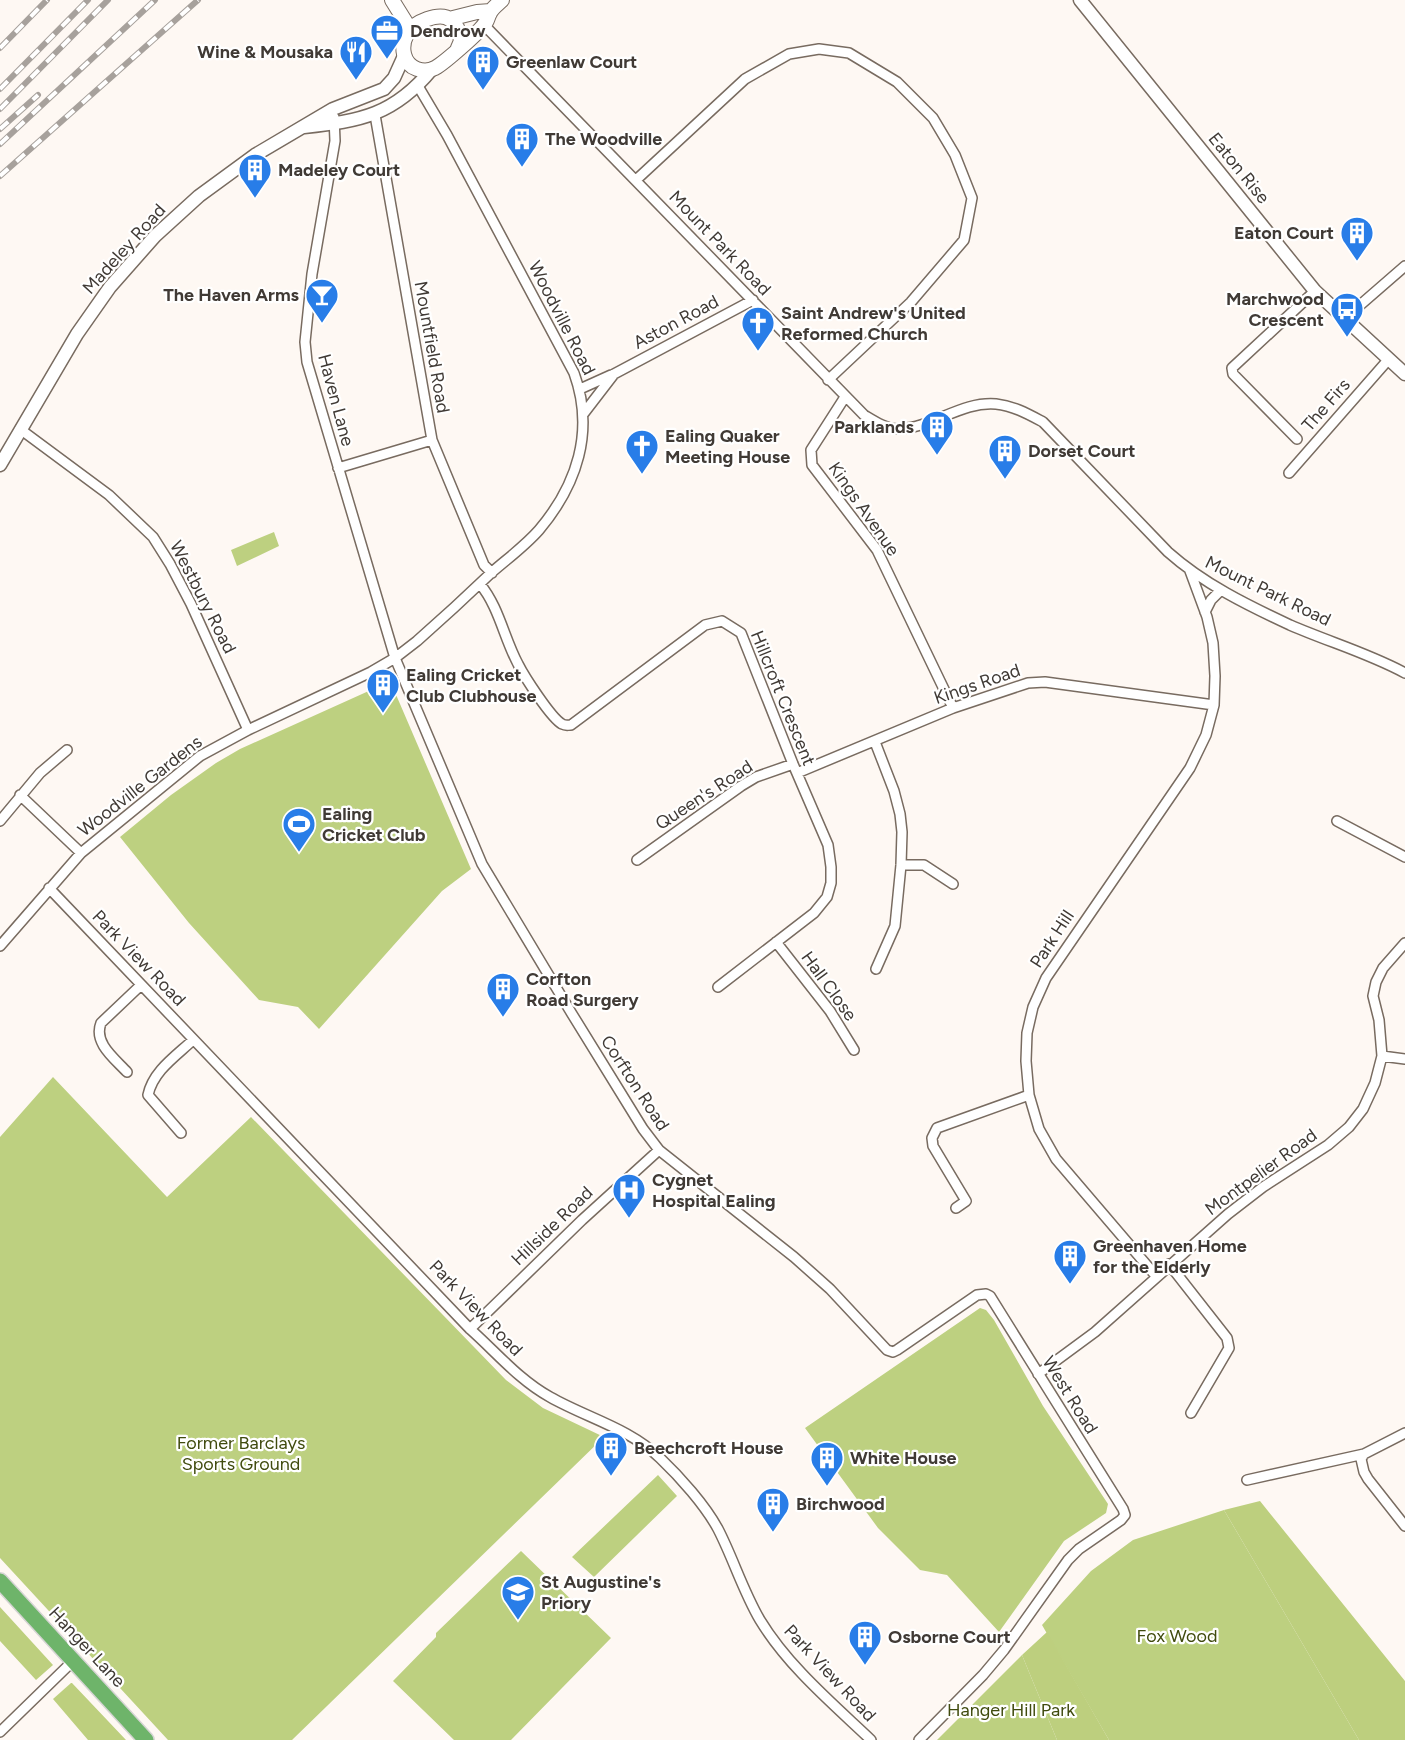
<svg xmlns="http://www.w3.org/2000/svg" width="1405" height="1740" font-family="Figtree,sans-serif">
<rect width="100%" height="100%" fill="#fef8f3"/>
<!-- green -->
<path fill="#bdd080" d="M274,532L279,546L237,566L231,550Z
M382,685L394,690L471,869L442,891L319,1029L298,1007L259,1000L189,923L120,837L171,795L216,763L240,749Z
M53,1077L167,1197L251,1117L506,1380L543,1408L604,1437L292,1740H168L0,1558V1137Z
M980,1308L986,1310L994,1320L1043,1406L1108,1504L1106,1513L1064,1541L999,1632L947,1575L920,1570L878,1528L805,1428Z
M658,1475L677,1496L594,1577L572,1557Z
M1224,1510L1359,1740H1109L1042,1625L1091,1571L1133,1540Z
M521,1551L611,1638L511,1740H454L393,1681L436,1637V1633Z
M1022,1655L1057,1740H937Z"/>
<!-- forest -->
<path fill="#bdcf7e" d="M1260,1501L1405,1681V1740H1359L1224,1510Z
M0,1607L53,1665L36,1680L0,1641Z
M1047,1632L1109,1740H1057L1022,1655Z
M71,1683H72L126,1740H88L53,1699Z"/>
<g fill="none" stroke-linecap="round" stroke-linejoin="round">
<!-- minor casing -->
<g stroke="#786b60" stroke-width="12">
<path id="minor" d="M484,25L864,415C874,421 886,429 898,429C933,428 961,401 996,404C1014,406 1028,414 1043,422L1168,552C1204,584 1247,605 1290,625C1329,642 1368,653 1405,673
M375,115L432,440L484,565L492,573
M334,117L335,141L312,274L305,342L307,362L395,658L482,864L572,1014L643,1129L659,1150L794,1257L830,1289L887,1350L893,1352L897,1350L977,1295L986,1294L990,1296L1123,1509L1125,1515L1121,1520L1079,1549L1068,1560L1004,1650L983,1675L919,1740
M636,180L745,79L789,54L819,49L849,53L897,82L933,118L955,155L972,198L964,240L911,302L828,380
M1344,319L1405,266
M580,389L611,375
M845,397L811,450L812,465L877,550L953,708
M584,413L614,374L753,300
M20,429L109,495L153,537L170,564L191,604L248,730
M1297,439L1233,374L1232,368L1315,291
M338,468L432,440
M1289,473L1388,360
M480,584C499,607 504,638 518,664C524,676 551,718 562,724C566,726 567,725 571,725L705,625L722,621L741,633L793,764L828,845L831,867V883L827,897L814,913L718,987
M1205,612L1211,600L1221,590
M875,742L894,791L900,814L902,832L901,865L895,926L876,969
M797,773L953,708L1028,683L1045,682L1214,705
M20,795L81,853
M0,821L40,773L67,750
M1337,821L1405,857
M637,860L741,786L756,777L793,764
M901,865H924L953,884
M49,888L470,1329C496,1352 519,1380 550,1397C587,1418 629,1428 660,1458C680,1477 705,1505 718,1529C733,1558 743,1591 760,1620C788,1666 832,1703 871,1740
M776,942L830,1011L854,1050
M0,946L81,853L200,756L248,730L371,672L395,658L417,641C442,619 467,596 491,573C507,559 525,546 539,530C577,485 595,431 574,373L447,135L418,86
M1382,1056L1405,1059
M127,1072C115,1059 93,1043 101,1023L141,985
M181,1133L148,1095C153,1071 176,1056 193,1040
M956,1208L966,1201L933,1146L932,1138L937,1128L1029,1095
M1169,1264L1227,1338L1229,1348L1191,1413
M1156,1276L1056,1159L1039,1129L1029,1095L1026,1061L1027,1033L1033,1007L1046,978L1190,768L1206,735L1214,705L1215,676L1213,643L1207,617L1190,571
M470,1329L582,1220L659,1150
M1038,1374L1095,1332L1228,1214L1263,1187L1328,1145L1349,1127L1363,1109L1375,1083L1382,1056L1379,1020L1373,996L1376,982L1383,968L1405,943
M1364,1454L1361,1459L1364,1472L1368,1479L1405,1526
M1247,1480L1364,1454L1405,1433
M0,1732L73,1661"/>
</g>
<!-- tertiary casing -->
<g stroke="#786b60" stroke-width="15">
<path id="tertiary" d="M1080,0L1315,291L1405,374
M304,127C361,121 394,115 432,69
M0,465L77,334L110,287L155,236L199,196L255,155L333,109L384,89L394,78L404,56"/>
</g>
<!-- secondary casing -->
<g stroke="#786b60" stroke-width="16">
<path id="secondary" d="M392,0L410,29
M449,19L477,12L491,11
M458,48L461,41C460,34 457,25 451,20C440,11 413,22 407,34C400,47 403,64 417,69C423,71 429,71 435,68C444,63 481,31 486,22C488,19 488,16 490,13C492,8 498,4 502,0"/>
</g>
<!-- trunk casing -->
<g stroke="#d5d4d3" stroke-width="18">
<path id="trunk" d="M0,1581L146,1740"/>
</g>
<!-- minor -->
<use href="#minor" stroke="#fff" stroke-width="9"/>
<!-- tertiary -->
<use href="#tertiary" stroke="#fff" stroke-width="12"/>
<!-- secondary -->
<use href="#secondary" stroke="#fff" stroke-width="14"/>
<!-- trunk -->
<use href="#trunk" stroke="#6eb46a" stroke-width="15"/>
<!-- rail casing -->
<g stroke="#a7a19c" stroke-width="6">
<path id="rail" d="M0,48L47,0
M0,89L88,0
M0,109L108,0
M0,129L38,95
M0,144L155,0
M0,176L198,0"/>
</g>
<!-- rail -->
<use href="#rail" stroke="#fff" stroke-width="4" stroke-dasharray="11" stroke-linecap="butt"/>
</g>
<!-- icons -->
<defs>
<g id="office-pin" transform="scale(1.725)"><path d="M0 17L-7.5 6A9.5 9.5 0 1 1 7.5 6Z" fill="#287de8" stroke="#fff"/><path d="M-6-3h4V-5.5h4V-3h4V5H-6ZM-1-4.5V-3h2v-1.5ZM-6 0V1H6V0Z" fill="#fff"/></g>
<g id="restaurant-pin" transform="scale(1.725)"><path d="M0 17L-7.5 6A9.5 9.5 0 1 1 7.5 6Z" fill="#287de8" stroke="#fff"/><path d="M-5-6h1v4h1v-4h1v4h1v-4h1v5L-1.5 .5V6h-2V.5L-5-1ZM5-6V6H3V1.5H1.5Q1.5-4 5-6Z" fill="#fff"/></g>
<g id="building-pin" transform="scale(1.725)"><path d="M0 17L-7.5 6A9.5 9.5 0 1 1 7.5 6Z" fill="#287de8" stroke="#fff"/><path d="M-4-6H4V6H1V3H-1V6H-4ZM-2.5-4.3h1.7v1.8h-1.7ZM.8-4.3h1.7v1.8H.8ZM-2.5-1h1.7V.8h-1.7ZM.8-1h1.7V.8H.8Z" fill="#fff"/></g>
<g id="bar-pin" transform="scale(1.725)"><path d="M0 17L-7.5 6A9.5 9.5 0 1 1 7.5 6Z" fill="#287de8" stroke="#fff"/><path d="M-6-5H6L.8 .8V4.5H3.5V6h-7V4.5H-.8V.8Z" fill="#fff"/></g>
<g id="bus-pin" transform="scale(1.725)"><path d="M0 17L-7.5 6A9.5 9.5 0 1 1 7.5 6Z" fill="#287de8" stroke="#fff"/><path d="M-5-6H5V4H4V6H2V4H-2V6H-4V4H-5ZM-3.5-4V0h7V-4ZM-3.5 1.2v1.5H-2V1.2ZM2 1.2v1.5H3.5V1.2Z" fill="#fff"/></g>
<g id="church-pin" transform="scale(1.725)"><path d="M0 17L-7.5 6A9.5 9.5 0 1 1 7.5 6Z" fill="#287de8" stroke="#fff"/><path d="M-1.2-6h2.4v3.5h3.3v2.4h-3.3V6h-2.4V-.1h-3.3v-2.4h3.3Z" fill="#fff"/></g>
<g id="stadium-pin" transform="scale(1.725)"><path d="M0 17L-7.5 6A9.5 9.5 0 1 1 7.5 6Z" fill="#287de8" stroke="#fff"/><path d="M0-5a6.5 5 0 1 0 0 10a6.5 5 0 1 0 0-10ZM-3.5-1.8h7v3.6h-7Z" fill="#fff"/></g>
<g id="hospital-pin" transform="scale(1.725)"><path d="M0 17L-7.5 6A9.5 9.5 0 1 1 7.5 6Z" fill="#287de8" stroke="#fff"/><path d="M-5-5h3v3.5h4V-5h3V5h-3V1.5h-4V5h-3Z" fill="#fff"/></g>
<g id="school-pin" transform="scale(1.725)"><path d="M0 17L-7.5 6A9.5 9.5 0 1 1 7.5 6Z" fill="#287de8" stroke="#fff"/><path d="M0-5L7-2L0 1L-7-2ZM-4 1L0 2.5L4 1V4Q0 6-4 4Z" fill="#fff"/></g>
</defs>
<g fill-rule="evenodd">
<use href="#office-pin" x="387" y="31"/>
<use href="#restaurant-pin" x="356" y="52"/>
<use href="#building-pin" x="483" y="62"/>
<use href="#building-pin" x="522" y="139"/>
<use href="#building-pin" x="255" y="170"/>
<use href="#building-pin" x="1357" y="233"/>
<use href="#bar-pin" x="322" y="295"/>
<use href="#bus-pin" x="1347" y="309"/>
<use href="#church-pin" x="758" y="323"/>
<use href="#building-pin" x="937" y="427"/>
<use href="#church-pin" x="642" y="446"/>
<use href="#building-pin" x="1005" y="451"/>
<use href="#building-pin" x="383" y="685"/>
<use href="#stadium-pin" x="299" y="824"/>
<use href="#building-pin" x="503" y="989"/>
<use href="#hospital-pin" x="629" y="1190"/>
<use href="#building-pin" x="1070" y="1256"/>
<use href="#building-pin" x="611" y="1448"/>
<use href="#building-pin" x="827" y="1458"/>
<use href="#building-pin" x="773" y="1504"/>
<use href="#school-pin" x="518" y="1592"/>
<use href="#building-pin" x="865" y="1637"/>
</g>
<g text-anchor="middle" stroke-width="4.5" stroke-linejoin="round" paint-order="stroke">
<!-- poi labels -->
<g font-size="18" font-weight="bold" fill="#403a35" stroke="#fff" text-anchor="start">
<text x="410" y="37">Dendrow</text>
<text x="333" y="58" text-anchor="end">Wine &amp; Mousaka</text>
<text x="506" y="68">Greenlaw Court</text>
<text x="545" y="145">The Woodville</text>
<text x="278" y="176">Madeley Court</text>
<text x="1334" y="239" text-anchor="end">Eaton Court</text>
<text x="299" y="301" text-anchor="end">The Haven Arms</text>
<text x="1324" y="305" text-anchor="end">Marchwood<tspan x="1324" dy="21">Crescent</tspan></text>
<text x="781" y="319">Saint Andrew's United<tspan x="781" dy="21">Reformed Church</tspan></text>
<text x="914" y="433" text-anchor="end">Parklands</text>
<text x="665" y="442">Ealing Quaker<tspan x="665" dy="21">Meeting House</tspan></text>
<text x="1028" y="457">Dorset Court</text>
<text x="406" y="681">Ealing Cricket<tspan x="406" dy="21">Club Clubhouse</tspan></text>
<text x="322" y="820">Ealing<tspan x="322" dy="21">Cricket Club</tspan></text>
<text x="526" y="985">Corfton<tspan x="526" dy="21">Road Surgery</tspan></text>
<text x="652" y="1186">Cygnet<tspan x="652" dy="21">Hospital Ealing</tspan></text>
<text x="1093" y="1252">Greenhaven Home<tspan x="1093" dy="21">for the Elderly</tspan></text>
<text x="634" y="1454">Beechcroft House</text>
<text x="850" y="1464">White House</text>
<text x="796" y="1510">Birchwood</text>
<text x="541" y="1588">St Augustine's<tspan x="541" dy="21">Priory</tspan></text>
<text x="888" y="1643">Osborne Court</text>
</g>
<!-- street labels -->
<g font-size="18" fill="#403a35" stroke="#fff">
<text transform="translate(1239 168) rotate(51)" y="6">Eaton Rise</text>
<text transform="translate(720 243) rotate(46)" y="6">Mount Park Road</text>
<text transform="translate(124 249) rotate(-48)" y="6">Madeley Road</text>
<text transform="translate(562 318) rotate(63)" y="6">Woodville Road</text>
<text transform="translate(676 322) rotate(-28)" y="6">Aston Road</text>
<text transform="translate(432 347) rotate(80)" y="6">Mountfield Road</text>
<text transform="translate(336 400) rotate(75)" y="6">Haven Lane</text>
<text transform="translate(1326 405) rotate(-49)" y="6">The Firs</text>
<text transform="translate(864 509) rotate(55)" y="6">Kings Avenue</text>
<text transform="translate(1268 591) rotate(26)" y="6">Mount Park Road</text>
<text transform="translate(203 597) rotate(63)" y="6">Westbury Road</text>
<text transform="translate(977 684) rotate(-19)" y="6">Kings Road</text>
<text transform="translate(783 698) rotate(68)" y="6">Hillcroft Crescent</text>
<text transform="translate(140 786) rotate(-38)" y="6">Woodville Gardens</text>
<text transform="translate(704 795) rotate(-33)" y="6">Queen's Road</text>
<text transform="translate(1052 939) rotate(-57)" y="6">Park Hill</text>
<text transform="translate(139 958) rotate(46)" y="6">Park View Road</text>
<text transform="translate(829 986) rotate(54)" y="6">Hall Close</text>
<text transform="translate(635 1083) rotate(57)" y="6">Corfton Road</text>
<text transform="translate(1261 1172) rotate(-36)" y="6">Montpelier Road</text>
<text transform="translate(552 1226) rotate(-44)" y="6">Hillside Road</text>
<text transform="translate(476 1308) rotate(46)" y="6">Park View Road</text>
<text transform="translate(1070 1395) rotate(58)" y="6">West Road</text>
<text transform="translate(87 1647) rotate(47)" y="6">Hanger Lane</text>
<text transform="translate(830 1673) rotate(47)" y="6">Park View Road</text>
</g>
<!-- park labels -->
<g font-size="18" fill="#404b0e" stroke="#fff">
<text x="241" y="1449">Former Barclays<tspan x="241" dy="21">Sports Ground</tspan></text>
<text x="1177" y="1642">Fox Wood</text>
<text x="1011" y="1716">Hanger Hill Park</text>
</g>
</g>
</svg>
